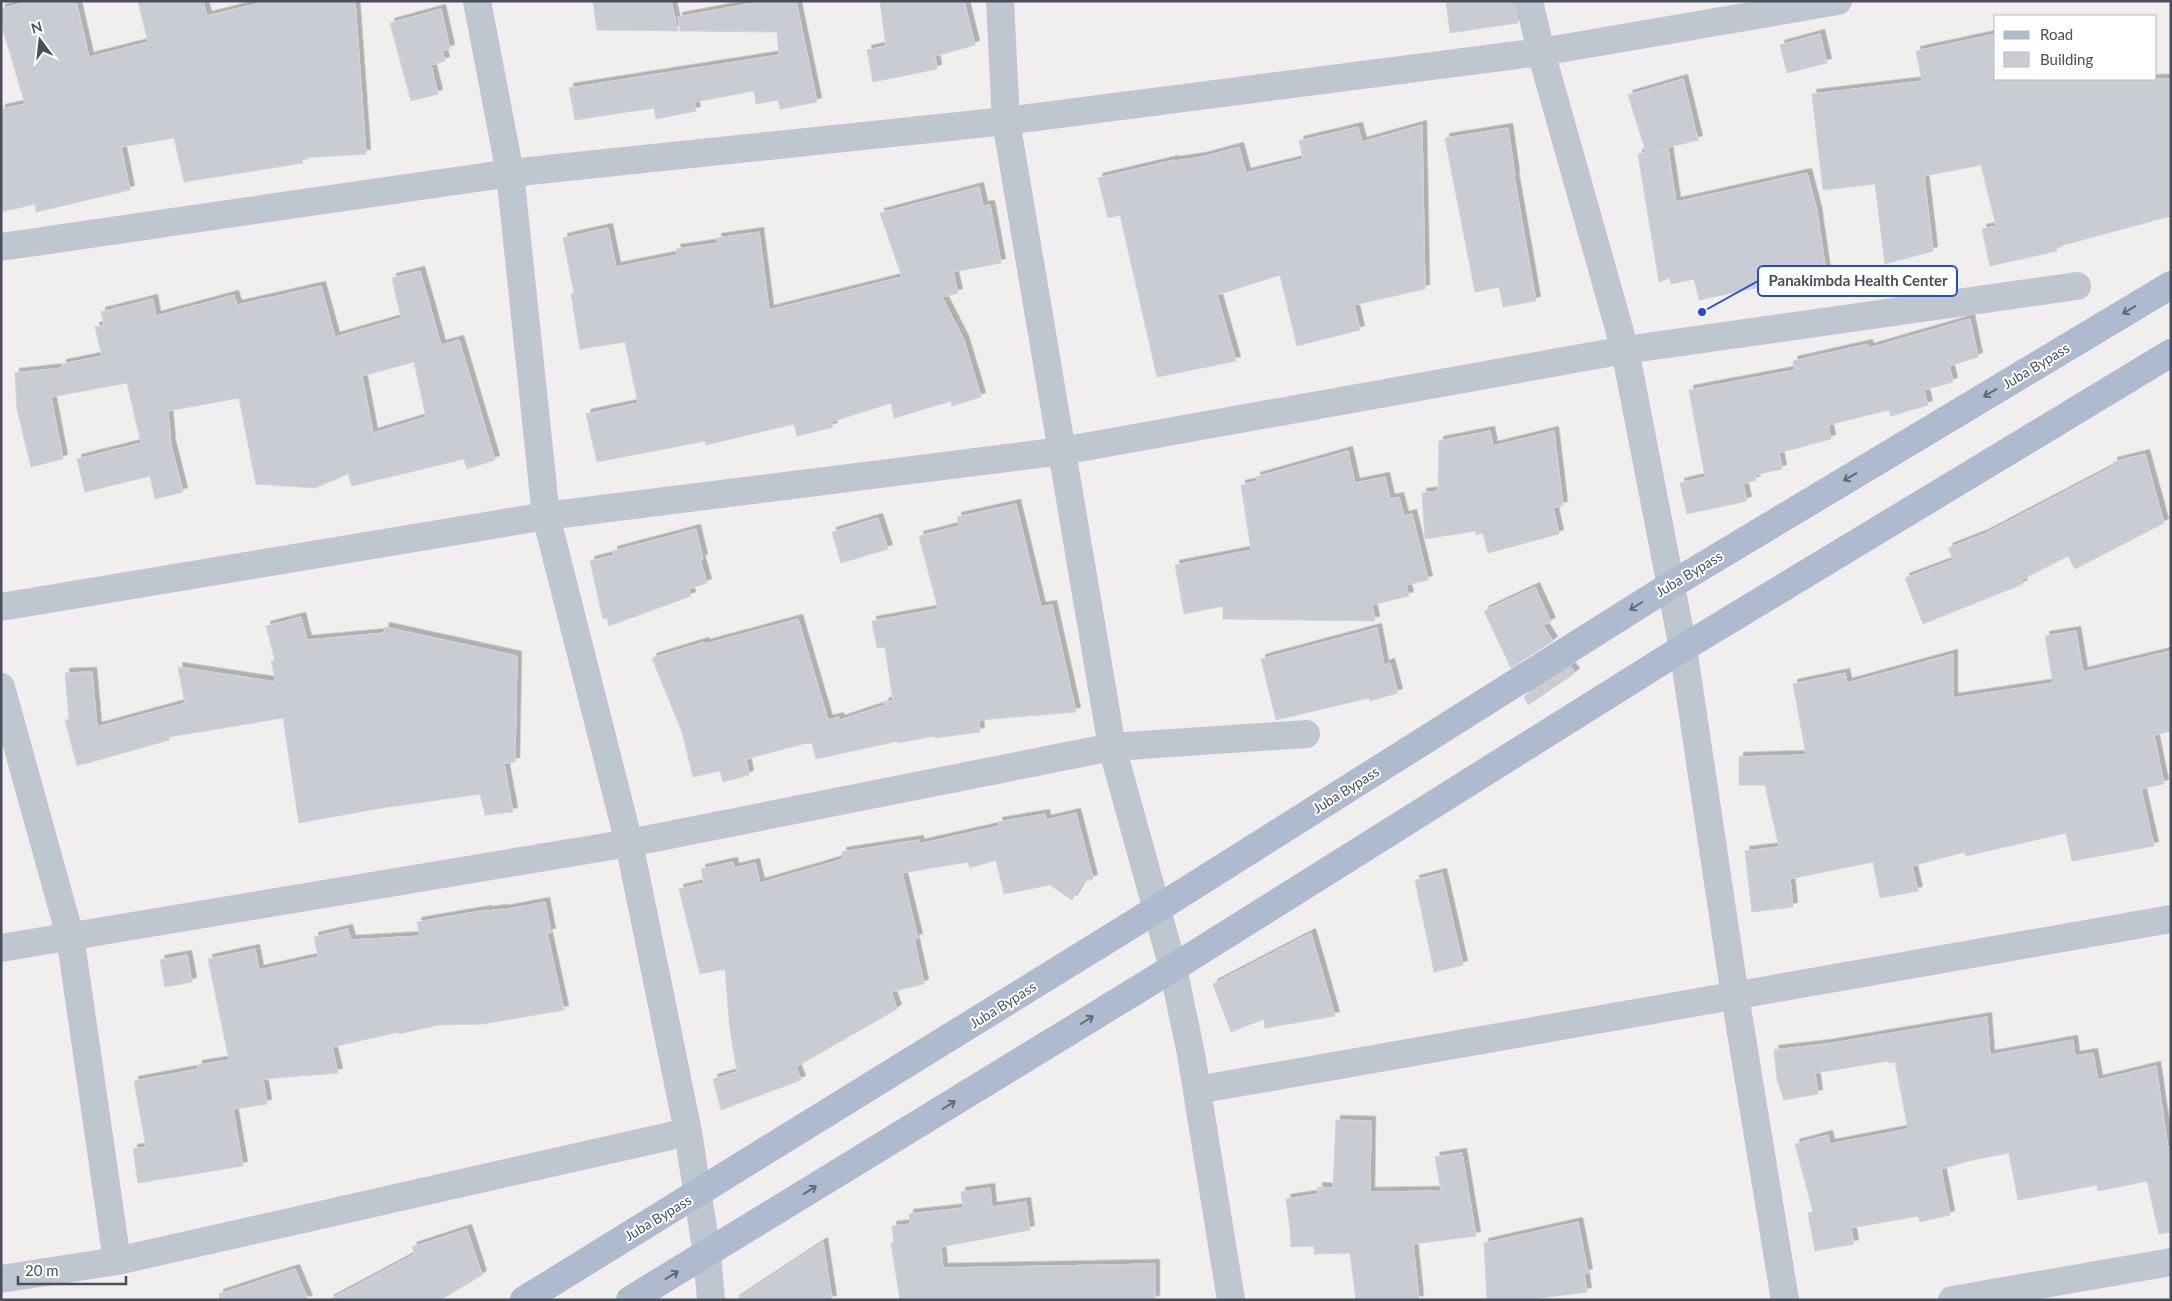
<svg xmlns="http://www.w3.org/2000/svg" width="2172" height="1301" font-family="Lato,sans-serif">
<defs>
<filter id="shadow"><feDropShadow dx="4.5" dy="-4.5" stdDeviation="0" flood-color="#0004"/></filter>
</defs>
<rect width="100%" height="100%" fill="#f1eeee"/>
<!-- building -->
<path fill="#caccd4" stroke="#d2d3d9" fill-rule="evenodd" filter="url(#shadow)" d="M29,1H76L89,57L148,42L138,1H203L207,16L268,1H355L366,154L302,158L303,163L184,182L174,138L121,147L130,190L36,212L35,204L1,212V109L25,104L1,23V9Z
M593,1H671L678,31L597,30Z
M764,1H796L817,102L780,109L778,100L756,104L754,91L694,102L696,111L656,119L654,108L575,120L569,88L779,55L777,32L680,31L678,17Z
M880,1H964L975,45L935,56L937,69L873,82L867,50L886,46Z
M1446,1H1514L1518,23L1450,33Z
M441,9L450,49L442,51L445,61L431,65L438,94L411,101L390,23Z
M1820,34L1827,63L1787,73L1780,45Z
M1996,34V79H2171V216L2056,247L2057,251L1990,266L1982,229L1996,226L1981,165L1924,176L1933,251L1885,264L1875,184L1823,190L1812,94L1922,81L1916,51Z
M1683,79L1698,140L1654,151L1668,149L1676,202L1807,173L1817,211L1826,273L1699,300L1694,279L1671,284L1670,278L1659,282L1638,154L1646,152L1628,95Z
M1422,125L1425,289L1354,305L1360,330L1297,346L1280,275L1217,295L1236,361L1157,377L1120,215L1108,218L1098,178L1174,160L1175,161L1202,157L1239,147L1246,173L1303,159L1299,141L1358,127L1362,142Z
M1508,128L1515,176H1514L1536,301L1503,307L1499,287L1475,292L1445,138Z
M979,187L983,206L990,205L1001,263L953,272L958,293L942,297L964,340L981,397L952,406L951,401L894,418L891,403L831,422L833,427L797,436L794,424L706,445L705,441L597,462L586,414L638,403L625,342L580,349L571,294L574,293L563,238L608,228L616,267L677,255L676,249L718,243L717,238L759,232L769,310L902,277L880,213Z
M420,271L441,345L459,340L495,460L467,469L464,459L352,486L348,474L315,488L256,484L239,398L168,411L171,445L183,492L155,499L150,476L85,492L77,459L141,443L127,383L51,397L63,459L31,467L17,409L15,373L62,368V364L102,356L95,327L104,325L101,312L153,299L156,316L234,295L237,305L321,286L335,337L401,318L392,278ZM414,362L426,417L373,433L362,376Z
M1970,319L1978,357L1949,366L1953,382L1924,390L1928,405L1891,416L1889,410L1828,425L1831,439L1779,453L1782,469L1755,475L1756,480L1743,484L1747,501L1687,514L1680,483L1705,477L1689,390L1795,370L1793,361L1868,344L1869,348Z
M1490,431L1493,446L1554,431L1563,506L1553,507L1559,534L1488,553L1483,533L1476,535L1475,531L1425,539L1422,493L1438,491L1439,441Z
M1348,451L1355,483L1385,477L1390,499L1399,497L1404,516L1412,514L1428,580L1406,585L1409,596L1372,605L1375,621L1223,619V606L1184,614L1175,565L1251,550L1241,485L1257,481L1256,477Z
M2145,454L2164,523L2075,569L2068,556L2021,580L2023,584L1923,624L1905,578L1953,560L1948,548L1984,534L2114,466L2113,462Z
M1016,504L1041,607L1052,605L1076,712L979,720L980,732L935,738L934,736L898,743V741L816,759L812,743L803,744L746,759L749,775L723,782L720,771L693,777L682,732L652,658L704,642L705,644L798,619L828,720L839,717L840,720L885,705L884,703L893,700L885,647L877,648L872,621L938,609L919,536L959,526L957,517Z
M878,518L888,549L841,563L832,532Z
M696,529L703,559H700L707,583L689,589L691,596L609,626L607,618L603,619L590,561L614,555L613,551Z
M1535,587L1551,622L1543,625L1553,641L1511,668L1484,611Z
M301,617L307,640L384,633L385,627L517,656L515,762L504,763L513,812L485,815L480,794L375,809L299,823L283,718L169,737V740L77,766L65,720L69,719L65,673L92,672L97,727L185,703L178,667L276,682L271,661H275L266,626Z
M1377,628L1384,665L1390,663L1398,693L1370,701L1369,698L1276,720L1261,659Z
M2076,631L2083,672L2171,651V731L2154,735L2164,784L2141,789L2154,846L2072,861L2066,833L1966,856L1964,852L1912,866L1918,891L1880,898L1873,862L1790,879L1793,907L1752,912L1745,851L1779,847L1765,785H1739V757L1806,755L1793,684L1845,673L1847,683L1953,654V698L2053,683L2045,636Z
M1571,667L1575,673L1528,705L1524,696Z
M1076,813L1093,879L1083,882L1072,900L1050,885L1004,894L996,860L970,868L968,862L902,873L918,938L914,939L924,984L891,992L897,1009L796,1067L801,1080L721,1110L713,1079L737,1072L730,1029L725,969L700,974L679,889L704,883L701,869L733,862L734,868L755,863L760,883L843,859L842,852L919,840V844L999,826L998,822L1045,814L1046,820Z
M1442,873L1463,965L1434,972L1415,880Z
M545,902L551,933H547L564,1010L483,1024L438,1025L399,1034V1032L332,1047L338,1073L263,1079L267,1104L233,1109L243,1166L138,1183L133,1149L146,1147L134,1081L198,1069V1065L229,1060L208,959L255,949L259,970L318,957L314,937L348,929L351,940L420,936L417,922L487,910L488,911L503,909V910Z
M1311,933L1335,1016L1265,1028L1264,1019L1231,1032L1213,984Z
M187,955L192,982L165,987L160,960Z
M1987,1017L1990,1055L2073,1040L2075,1056L2093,1053L2098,1080L2156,1066L2168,1148H2171V1232L2159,1234L2147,1181L2098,1191L2097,1185L2018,1200L2009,1153L1972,1160L1941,1169L1950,1215L1920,1222L1918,1216L1851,1228L1854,1244L1815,1251L1808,1213L1813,1212L1795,1144L1828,1135L1830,1144L1908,1129L1895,1062L1889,1063L1888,1061L1815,1073L1818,1094L1784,1100L1777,1079L1774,1050L1827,1044Z
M1336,1120L1371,1121L1370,1192L1441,1191L1435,1157L1462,1153L1476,1236L1413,1244L1419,1300H1356L1350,1253L1314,1254V1246L1291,1247L1290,1229L1286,1199L1318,1194V1187L1333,1188Z
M990,1188L992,1207L1026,1202L1030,1230L941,1247L943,1268L1155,1264V1300H900L891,1243L894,1242L892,1226L910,1224L909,1214L963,1208L961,1192Z
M1578,1222L1588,1273L1584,1274L1587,1292L1526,1300H1487L1484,1243Z
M467,1229L482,1275L440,1300H329L415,1254L412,1247Z
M823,1242L832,1300H735Z
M295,1269L308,1300H220L219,1294Z"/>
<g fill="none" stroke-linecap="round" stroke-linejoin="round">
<!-- minor -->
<path stroke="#bec7d0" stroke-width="28" d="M477,1L510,173L546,516L629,843L688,1132L707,1254L711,1300
M1000,1L1006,121L1112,747L1173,968L1191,1054L1231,1300
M1529,1L1541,52L1625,350L1683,648L1735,996L1785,1300
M1,247L510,173L1006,121L1541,52L1838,1
M1,607L546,516L1062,451L1625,350L2077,286
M1,687L70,936L117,1261
M1,948L629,843L1112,747L1306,734
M1197,1090L2171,919
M1,1279L117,1261L688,1132
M1952,1300L2171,1262"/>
<!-- major -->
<path stroke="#aebacd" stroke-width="28" d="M524,1300L1157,909L1671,585L2171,285
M630,1300L1173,968L1683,648L2171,353"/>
</g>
<!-- one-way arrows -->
<defs><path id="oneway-shaft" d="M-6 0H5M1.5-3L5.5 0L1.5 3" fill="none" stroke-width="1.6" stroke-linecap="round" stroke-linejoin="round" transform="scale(1.25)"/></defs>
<g stroke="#606a78">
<use href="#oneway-shaft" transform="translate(2129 310) rotate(149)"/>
<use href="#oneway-shaft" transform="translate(1990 393) rotate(149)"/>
<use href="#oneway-shaft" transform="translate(1850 477) rotate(149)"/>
<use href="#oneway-shaft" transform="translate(1636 606) rotate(148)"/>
<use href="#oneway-shaft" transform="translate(1087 1020) rotate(-32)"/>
<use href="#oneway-shaft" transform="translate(949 1105) rotate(-32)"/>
<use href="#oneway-shaft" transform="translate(810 1190) rotate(-32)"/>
<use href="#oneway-shaft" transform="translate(672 1275) rotate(-31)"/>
</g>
<g text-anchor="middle" stroke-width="4" stroke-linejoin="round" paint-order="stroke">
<!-- street labels -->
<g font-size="14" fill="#464f5b" stroke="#fff">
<text transform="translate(2036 366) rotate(-31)" y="5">Juba Bypass</text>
<text transform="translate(1689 574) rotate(-31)" y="5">Juba Bypass</text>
<text transform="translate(1346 790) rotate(-32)" y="5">Juba Bypass</text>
<text transform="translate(1003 1005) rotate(-32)" y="5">Juba Bypass</text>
<text transform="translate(658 1218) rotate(-31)" y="5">Juba Bypass</text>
</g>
</g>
<!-- callouts -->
<path fill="none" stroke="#1d4ed8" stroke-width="2" d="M1702 312L1758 281"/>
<circle fill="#1d4ed8" stroke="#fff" stroke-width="2" cx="1702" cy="312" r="5"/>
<rect fill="#fff" stroke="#1d4ed8" stroke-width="2" x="1758" y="266" width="199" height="30" rx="5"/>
<g font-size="15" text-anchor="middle" font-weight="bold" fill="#464f5b">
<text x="1858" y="286">Panakimbda Health Center</text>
</g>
<!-- border -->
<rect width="2172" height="1301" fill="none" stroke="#464f5b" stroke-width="5"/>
<!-- legend -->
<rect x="1994" y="15" width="162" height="65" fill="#ffffff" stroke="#b5b9bd"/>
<rect x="2004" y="31" width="25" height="8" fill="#aebacd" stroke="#b5b9bd"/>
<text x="2040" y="40" font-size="15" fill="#464f5b">Road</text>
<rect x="2004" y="52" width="25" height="15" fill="#caccd4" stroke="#b5b9bd"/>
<text x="2040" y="65" font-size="15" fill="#464f5b">Building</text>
<!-- north arrow -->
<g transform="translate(40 40) rotate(345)" stroke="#ffffff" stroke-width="4" paint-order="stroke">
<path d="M0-4L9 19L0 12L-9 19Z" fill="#464f5b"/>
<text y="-8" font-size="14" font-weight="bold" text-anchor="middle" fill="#464f5b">N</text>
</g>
<!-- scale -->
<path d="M18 1276v8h108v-8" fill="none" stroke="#464f5b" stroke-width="2.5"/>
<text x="25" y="1276" font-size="15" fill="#464f5b" stroke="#ffffff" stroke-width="4" paint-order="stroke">20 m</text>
</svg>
